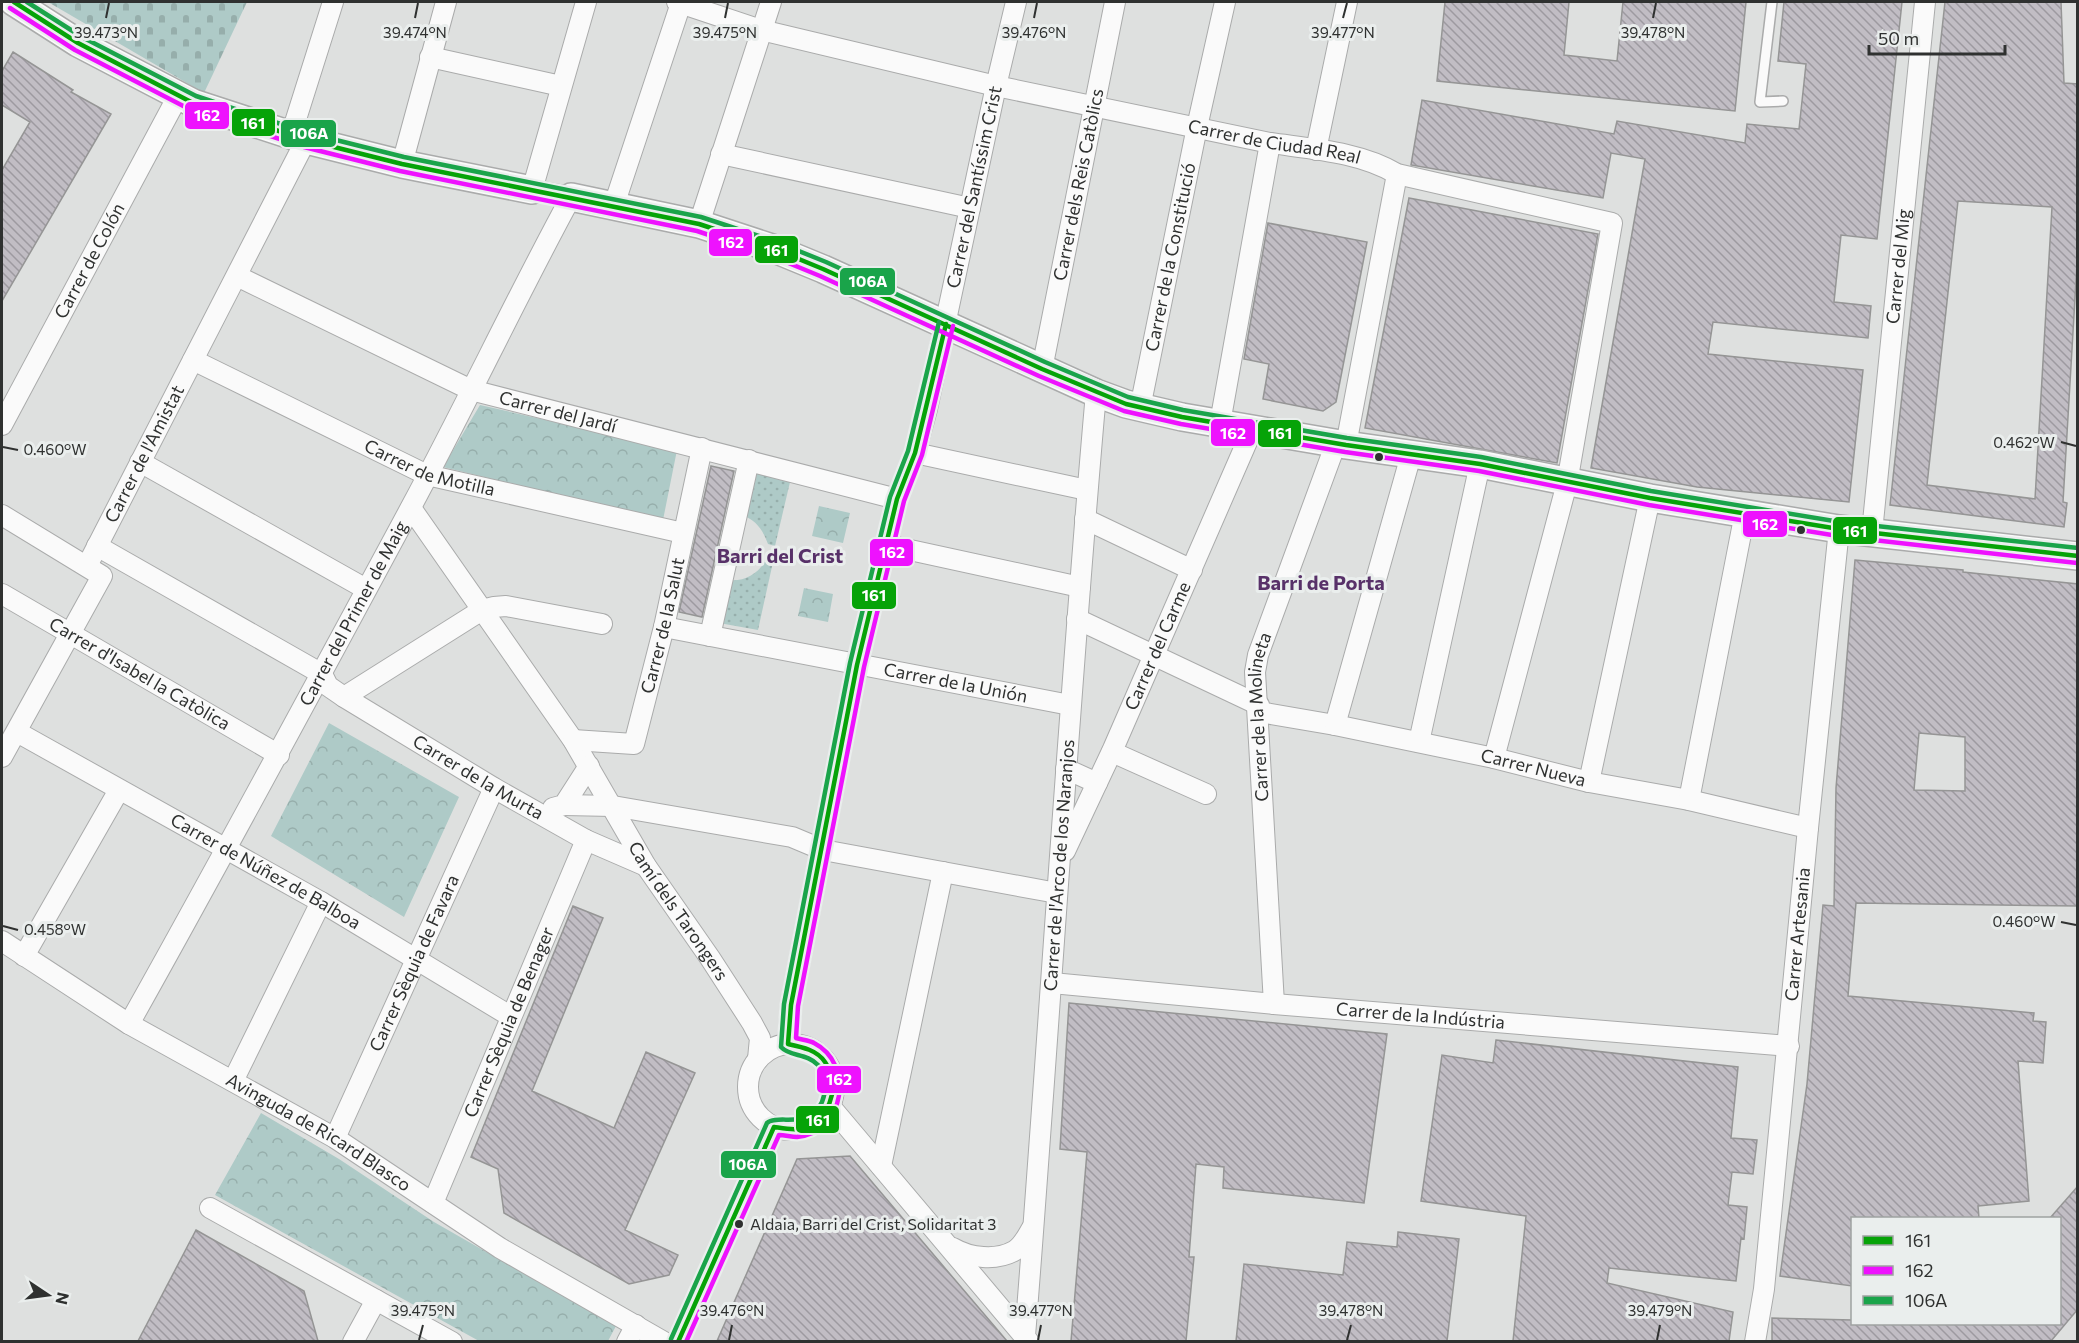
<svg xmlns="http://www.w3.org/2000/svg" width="2079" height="1343" font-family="Commissioner,sans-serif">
<defs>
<pattern id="grass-dots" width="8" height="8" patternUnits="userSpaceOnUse" patternTransform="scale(1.5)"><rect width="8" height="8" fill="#aecac7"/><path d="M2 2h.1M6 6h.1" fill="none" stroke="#96aeab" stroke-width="1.8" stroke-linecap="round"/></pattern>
<pattern id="cemetery-stones" width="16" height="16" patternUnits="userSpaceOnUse" patternTransform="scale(1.5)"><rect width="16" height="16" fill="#aecac7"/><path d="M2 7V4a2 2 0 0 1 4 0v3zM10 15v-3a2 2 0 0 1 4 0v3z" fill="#96aeab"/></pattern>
<pattern id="park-crowns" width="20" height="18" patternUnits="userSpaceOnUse" patternTransform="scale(1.5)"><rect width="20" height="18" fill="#aecac7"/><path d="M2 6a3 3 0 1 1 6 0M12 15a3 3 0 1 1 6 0" fill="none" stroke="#96aeab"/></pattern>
<pattern id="building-back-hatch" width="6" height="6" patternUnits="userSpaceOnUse" patternTransform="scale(1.5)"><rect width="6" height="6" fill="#c1bdc4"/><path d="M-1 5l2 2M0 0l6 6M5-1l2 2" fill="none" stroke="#9d9aa0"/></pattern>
</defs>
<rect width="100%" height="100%" fill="#dee0df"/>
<!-- grass -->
<path fill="url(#grass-dots)" d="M751,472L790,482L775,546L768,544C763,530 756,520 742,515Z
M766,560L773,562L758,630L719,623L728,580C744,582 758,574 766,560Z"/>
<!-- cemetery -->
<path fill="url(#cemetery-stones)" d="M48,2H247L204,93Z"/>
<!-- park -->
<path fill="url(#park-crowns)" d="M480,405L677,450L663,520L443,467Z
M819,506L850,513L843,543L812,536Z
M804,588L833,594L828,622L798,616Z
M329,723L459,797L404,917L271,836Z
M261,1113L339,1159L434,1222L616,1326L608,1341H479L215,1195Z"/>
<!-- building -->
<path fill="url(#building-back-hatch)" stroke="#959595" stroke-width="1.5" fill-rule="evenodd" d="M1445,2H1569L1564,55L1617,61L1623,2H1746L1735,111L1437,81Z
M1784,2H1902L1877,239L1841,235L1834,302L1871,306L1868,338L1713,322L1708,354L1863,370L1849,502L1697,487L1591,468L1645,159L1611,153L1603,198L1411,165L1422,100L1614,134L1617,121L1745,143L1747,124L1799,129L1806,64L1778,61Z
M1945,2H2061L2064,83L2078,84V247L2063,502L2067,503L2064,527L1890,505ZM1958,201L2052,207L2035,499L1927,485Z
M13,52L73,90L71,92L111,114L2,301V170L30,122L2,105V71Z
M1409,198L1598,234L1557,463L1365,428Z
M1268,223L1367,242L1336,402L1323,411L1263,399L1269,364L1244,359Z
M711,466L734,471L702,617L679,612Z
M1855,560L1963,570V572L2078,584V906L1856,903L1848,996L2034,1013L2033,1021L2046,1022L2043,1063L2018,1061L2029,1201L1978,1206L1979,1218H1852V1286L1780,1276L1807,1084L1823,905L1834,906L1836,788ZM1919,733L1965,737V791L1914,790Z
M573,906L603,918L532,1091L614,1128L646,1052L695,1073L625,1230L678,1255L669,1275L629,1284L504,1213L498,1169L471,1157Z
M1069,1003L1387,1034L1364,1203L1223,1188L1224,1167L1196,1164L1189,1257H1194L1186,1341H1071L1087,1152L1060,1149Z
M1496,1040L1738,1067L1731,1138L1757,1140L1753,1174L1732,1172L1728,1205L1747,1207L1744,1239L1741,1238L1736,1281L1609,1268L1607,1283L1733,1312L1729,1341H1513L1526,1216L1421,1201L1442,1055L1493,1063Z
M850,1156L944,1267L1007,1341H717L797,1159Z
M2078,1186V1309L2051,1341H1772V1318L1852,1320V1323H2060V1218H2050Z
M196,1230L304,1291L318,1341H138Z
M1398,1232L1459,1239L1447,1341H1236L1244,1264L1343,1275L1347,1242L1397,1247Z"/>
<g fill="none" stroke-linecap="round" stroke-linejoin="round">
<!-- lane casing -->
<g stroke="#aaabab" stroke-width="12">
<path id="lane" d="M1772,2L1760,102L1783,101"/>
</g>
<!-- street casing -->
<g stroke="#aaabab" stroke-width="22">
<g id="street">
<path id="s1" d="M677,2L761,30L996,86L1270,143C1312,149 1361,152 1397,174L1612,223L1567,483L1494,758"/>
<path d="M430,57L561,86"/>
<path d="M291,135L333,2"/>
<path d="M1316,150L1347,2"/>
<path d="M721,154L970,208"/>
<path d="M402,164L446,2"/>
<path d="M614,205L681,3"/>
<path d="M699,224L771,2"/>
<path id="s2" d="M237,276L471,390L897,499"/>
<path id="s3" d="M193,360L427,475L683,533"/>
<path id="s4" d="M1042,369L1115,2"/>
<path id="s5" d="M1140,408L1197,127L1225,2"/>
<path d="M1220,423L1270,143"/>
<path id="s6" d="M2,425L178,96"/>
<path d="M1346,445L1397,174"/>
<path d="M915,453L1087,490"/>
<path d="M140,462L366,589"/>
<path id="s7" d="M411,508L573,740L646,866L710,958L752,1023L760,1038L758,1059"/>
<path d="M2,515L102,576L2,757"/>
<path d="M1085,519L1192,570"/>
<path id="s8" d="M1872,532L1925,2"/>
<path d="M887,545L1080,587"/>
<path id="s9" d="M97,546L322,674L328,686L344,697L494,788L586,840L646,866"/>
<path id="s10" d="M87,566L306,140"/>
<path id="s11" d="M2,594L279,755"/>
<path d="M1077,619L1259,705"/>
<path id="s12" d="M664,627L1070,705"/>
<path d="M710,636L749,460"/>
<path d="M344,697L482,610L494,607L506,606L602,624"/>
<path id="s13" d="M1259,712L1335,725L1494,758L1589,782L1689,800L1808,828"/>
<path d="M1335,725L1411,455"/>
<path id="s14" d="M17,732L321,902L510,1016"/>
<path id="s15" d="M573,740L634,744L664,627L702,448"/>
<path d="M1419,742L1480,464"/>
<path d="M1112,752L1206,794"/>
<path d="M1066,769L1097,783"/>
<path d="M1589,782L1650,498"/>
<path d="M1689,800L1745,513"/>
<path d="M564,805L613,806L792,837L823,850L1057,893"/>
<path d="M553,808L564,805L589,766"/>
<path id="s16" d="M1065,851L1113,749L1253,428"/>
<path id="s17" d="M2,941L129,1024L335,1138L500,1248L664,1342"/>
<path d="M24,956L119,790"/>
<path id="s18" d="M1052,983L1274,1004L1789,1046"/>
<path id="s19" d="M1274,1004L1255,672L1258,655L1336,443"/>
<path id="s20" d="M129,1024C225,853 318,680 411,507C466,405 515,300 571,197L532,190L586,2"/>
<path id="s21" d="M788,1044L791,1005L857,665L897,499L915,453L927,409L996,86L1016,2"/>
<circle cx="791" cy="1087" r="43"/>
<path d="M233,1081L321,902"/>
<path d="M830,1106L1029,1342"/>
<path id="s22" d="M335,1138L494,788"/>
<path d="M881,1166L943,872"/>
<path id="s23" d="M433,1203L586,840"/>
<path d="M210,1208L452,1342"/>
<path d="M953,1248C970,1258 996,1261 1014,1251C1023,1246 1027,1236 1032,1228"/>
<path id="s24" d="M1025,1336C1050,1022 1068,707 1096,393"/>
<path d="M353,1342L376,1300"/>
<path d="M627,1342L636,1325"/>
<path d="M678,1342L774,1127"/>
<path id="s25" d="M1755,1342L1764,1289L1808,828L1839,529"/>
</g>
</g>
<!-- secondary casing -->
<g stroke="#aaabab" stroke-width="30">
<path id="secondary" d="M14,2L78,43L193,103L306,140L402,164L532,190
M571,197L699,224L772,248L823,269L1096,393L1126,404L1182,417L1346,445L1480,464L1650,498L1839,529L2078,556"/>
</g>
<!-- lane -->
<use href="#lane" stroke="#fafafa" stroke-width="9"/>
<!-- street -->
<use href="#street" stroke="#fafafa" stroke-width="20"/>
<!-- secondary -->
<use href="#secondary" stroke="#fafafa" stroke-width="27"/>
<!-- bus-1 casing -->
<g stroke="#eaeeed" stroke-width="9">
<path id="bus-1" d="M14,2L78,43L193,103L306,140L402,164L699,224L772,248L823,269L1042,369L1126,404L1182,417L1346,445L1480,464L1650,498L1839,529L2078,556
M678,1342L774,1127C781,1128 791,1130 798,1129C828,1124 843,1087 825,1062C817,1050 802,1047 788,1044L791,1005L857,665L897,499L915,453L946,324"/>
</g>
<!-- bus-2 casing -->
<g stroke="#eaeeed" stroke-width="9">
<path id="bus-2" d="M10,8L75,50L191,110L304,147L400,171L697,231L769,255L820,276L1039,376L1124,411L1181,424L1345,452L1479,471L1649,505L1838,536L2077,563
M686,1342L779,1135C785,1135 791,1137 797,1137C845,1132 855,1064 814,1043C809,1040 802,1040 796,1038L798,1006L864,667L904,501L922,455L953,326"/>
</g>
<!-- bus-3 casing -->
<g stroke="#eaeeed" stroke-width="9">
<path id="bus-3" d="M27,2L82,37L196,96L308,133L404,157L701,217L774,241L826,262L1045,362L1128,397L1183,410L1347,438L1481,457L1651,491L1840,522L2078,548
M671,1339L767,1123C775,1116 794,1123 807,1117C826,1109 831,1080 818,1065C807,1053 790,1057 781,1047L784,1004L850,663L890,497L908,451L939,322"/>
</g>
<!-- bus-1 -->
<use href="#bus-1" stroke="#06a308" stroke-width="4.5"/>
<!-- bus-2 -->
<use href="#bus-2" stroke="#ee12fe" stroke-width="4.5"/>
<!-- bus-3 -->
<use href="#bus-3" stroke="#1aa44a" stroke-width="4.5"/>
</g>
<!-- ticks -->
<path fill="none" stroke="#2f3130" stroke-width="2" d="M106,18L109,3M415,18L418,3M725,18L728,3M1034,18L1037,3M1343,18L1347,3M1653,18L1656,3M2061,442L2076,446M3,447L18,450M2061,922L2076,925M3,926L18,930M419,1340L423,1325M729,1340L732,1325M1038,1340L1041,1325M1347,1340L1351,1325M1657,1340L1660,1325"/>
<!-- markers -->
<g fill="#2f3130" stroke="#eaeeed" stroke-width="2">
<circle cx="1379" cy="457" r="5"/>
<circle cx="1801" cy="530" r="5"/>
<circle cx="739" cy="1224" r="5"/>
</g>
<g text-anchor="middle" stroke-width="6" stroke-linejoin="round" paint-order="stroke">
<!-- bus labels -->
<g font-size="16" fill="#2f3130" stroke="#eaeeed" text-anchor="start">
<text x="750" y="1230">Aldaia, Barri del Crist, Solidaritat 3</text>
</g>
<!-- street labels -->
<g font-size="18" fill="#2f3130" stroke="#eaeeed">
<text dy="6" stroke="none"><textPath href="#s1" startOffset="614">Carrer de Ciudad Real</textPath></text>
<text dy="6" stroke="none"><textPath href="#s4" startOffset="188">Carrer dels Reis Catòlics</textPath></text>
<text dy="6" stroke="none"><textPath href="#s21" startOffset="878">Carrer del Santíssim Crist</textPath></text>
<text dy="6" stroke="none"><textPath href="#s5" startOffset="154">Carrer de la Constitució</textPath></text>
<text dy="6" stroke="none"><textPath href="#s6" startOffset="186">Carrer de Colón</textPath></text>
<text dy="6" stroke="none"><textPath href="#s8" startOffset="267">Carrer del Mig</textPath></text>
<text dy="6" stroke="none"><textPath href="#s2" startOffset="350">Carrer del Jardí</textPath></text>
<text dy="6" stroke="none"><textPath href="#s10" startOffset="126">Carrer de l'Amistat</textPath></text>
<text dy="6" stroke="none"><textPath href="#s3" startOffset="261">Carrer de Motilla</textPath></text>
<text dy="6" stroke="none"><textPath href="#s20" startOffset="468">Carrer del Primer de Maig</textPath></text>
<text dy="6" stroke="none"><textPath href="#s15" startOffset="183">Carrer de la Salut</textPath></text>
<text dy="6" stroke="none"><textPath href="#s16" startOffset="225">Carrer del Carme</textPath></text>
<text dy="6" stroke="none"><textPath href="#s11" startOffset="159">Carrer d'Isabel la Catòlica</textPath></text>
<text dy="6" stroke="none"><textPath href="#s12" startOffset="297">Carrer de la Unión</textPath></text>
<text dy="6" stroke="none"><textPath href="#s19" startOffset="288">Carrer de la Molineta</textPath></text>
<text dy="6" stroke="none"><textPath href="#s13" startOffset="280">Carrer Nueva</textPath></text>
<text dy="6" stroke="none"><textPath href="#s9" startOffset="448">Carrer de la Murta</textPath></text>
<text dy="6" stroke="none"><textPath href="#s24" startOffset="472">Carrer de l'Arco de los Naranjos</textPath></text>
<text dy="6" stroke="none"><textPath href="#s14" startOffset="285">Carrer de Núñez de Balboa</textPath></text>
<text dy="6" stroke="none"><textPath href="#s7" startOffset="484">Camí dels Tarongers</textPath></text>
<text dy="6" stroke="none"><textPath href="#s25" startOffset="410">Carrer Artesania</textPath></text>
<text dy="6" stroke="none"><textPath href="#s22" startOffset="192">Carrer Sèquia de Favara</textPath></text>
<text dy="6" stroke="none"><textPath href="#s18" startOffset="370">Carrer de la Indústria</textPath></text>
<text dy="6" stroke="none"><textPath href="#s23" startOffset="196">Carrer Sèquia de Benager</textPath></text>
<text dy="6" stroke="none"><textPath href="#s17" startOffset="370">Avinguda de Ricard Blasco</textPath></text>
</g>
<!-- neighbourhood labels -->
<g font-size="20" font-weight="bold" fill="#583169" stroke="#eaeeed">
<text x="780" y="563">Barri del Crist</text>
<text x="1321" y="590">Barri de Porta</text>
</g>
</g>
<g font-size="15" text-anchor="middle" fill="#2f3130" stroke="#eaeeed" stroke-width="6" stroke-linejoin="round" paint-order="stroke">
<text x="106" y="38">39.473°N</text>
<text x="415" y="38">39.474°N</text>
<text x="725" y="38">39.475°N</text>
<text x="1034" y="38">39.476°N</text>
<text x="1343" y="38">39.477°N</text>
<text x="1653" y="38">39.478°N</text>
<text x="2024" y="448">0.462°W</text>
<text x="55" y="455">0.460°W</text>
<text x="2024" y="927">0.460°W</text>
<text x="55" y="935">0.458°W</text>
<text x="423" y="1316">39.475°N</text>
<text x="732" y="1316">39.476°N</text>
<text x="1041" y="1316">39.477°N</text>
<text x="1351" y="1316">39.478°N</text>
<text x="1660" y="1316">39.479°N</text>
</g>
<g stroke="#eaeeed" stroke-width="2">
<rect x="184" y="101" width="46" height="29" rx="6" fill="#ee12fe"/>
<rect x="231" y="108" width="45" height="29" rx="6" fill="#06a308"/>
<rect x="280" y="119" width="57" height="29" rx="6" fill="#1aa44a"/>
<rect x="708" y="228" width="45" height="29" rx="6" fill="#ee12fe"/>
<rect x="754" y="235" width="45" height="29" rx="6" fill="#06a308"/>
<rect x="839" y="267" width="57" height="29" rx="6" fill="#1aa44a"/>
<rect x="1210" y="418" width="46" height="29" rx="6" fill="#ee12fe"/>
<rect x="1257" y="419" width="45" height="29" rx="6" fill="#06a308"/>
<rect x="1742" y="510" width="46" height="28" rx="6" fill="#ee12fe"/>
<rect x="1832" y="516" width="46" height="29" rx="6" fill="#06a308"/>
<rect x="869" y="538" width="45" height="29" rx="6" fill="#ee12fe"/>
<rect x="851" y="581" width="46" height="29" rx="6" fill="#06a308"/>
<rect x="816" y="1065" width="46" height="29" rx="6" fill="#ee12fe"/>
<rect x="795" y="1105" width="45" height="29" rx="6" fill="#06a308"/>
<rect x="720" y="1150" width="57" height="29" rx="6" fill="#1aa44a"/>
</g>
<g font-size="16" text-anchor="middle" font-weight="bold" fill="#fff">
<text x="207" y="121">162</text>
<text x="253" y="129">161</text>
<text x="309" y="139">106A</text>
<text x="731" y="248">162</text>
<text x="776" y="256">161</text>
<text x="868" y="287">106A</text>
<text x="1233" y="439">162</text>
<text x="1280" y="439">161</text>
<text x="1765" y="530">162</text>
<text x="1855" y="537">161</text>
<text x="892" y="558">162</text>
<text x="874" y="601">161</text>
<text x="839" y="1085">162</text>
<text x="818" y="1126">161</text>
<text x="748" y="1170">106A</text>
</g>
<!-- border -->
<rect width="2079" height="1343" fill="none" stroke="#2f3130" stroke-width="6"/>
<!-- legend -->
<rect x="1851" y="1217" width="210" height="108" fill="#eaeeed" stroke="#9fa2a1" stroke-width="1.5"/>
<rect x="1863" y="1236" width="30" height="9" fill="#06a308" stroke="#9fa2a1" stroke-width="1.5"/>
<text x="1905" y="1247" font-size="18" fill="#2f3130">161</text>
<rect x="1863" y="1266" width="30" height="9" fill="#ee12fe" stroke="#9fa2a1" stroke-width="1.5"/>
<text x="1905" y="1277" font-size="18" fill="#2f3130">162</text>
<rect x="1863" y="1296" width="30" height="9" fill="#1aa44a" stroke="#9fa2a1" stroke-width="1.5"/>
<text x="1905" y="1307" font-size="18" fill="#2f3130">106A</text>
<!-- north arrow -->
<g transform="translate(48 1295) rotate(103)" stroke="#eaeeed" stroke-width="4.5" paint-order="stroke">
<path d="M0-4.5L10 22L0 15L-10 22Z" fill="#2f3130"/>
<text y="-9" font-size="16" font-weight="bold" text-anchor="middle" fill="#2f3130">N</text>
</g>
<!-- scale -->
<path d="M1869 45v9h136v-9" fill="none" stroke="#2f3130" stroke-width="3"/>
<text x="1878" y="45" font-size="18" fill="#2f3130" stroke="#eaeeed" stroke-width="4.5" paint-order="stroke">50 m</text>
</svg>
